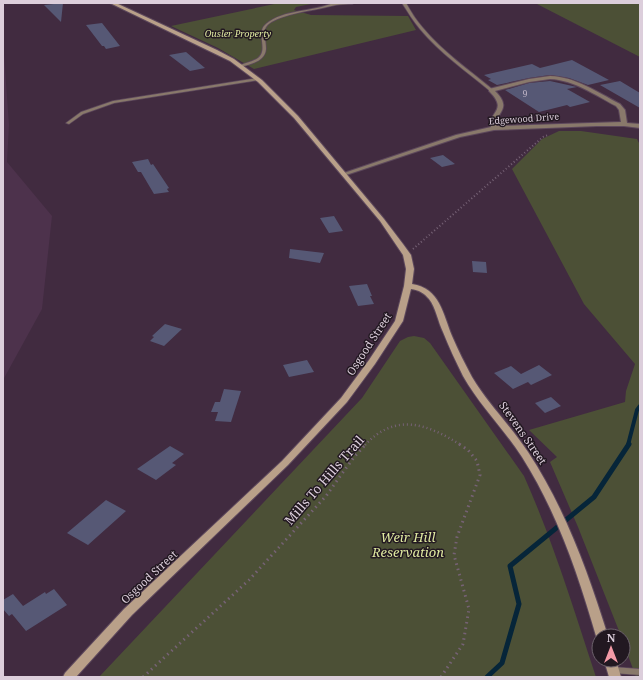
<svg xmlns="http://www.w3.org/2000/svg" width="643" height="680" font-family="'Noto Serif',serif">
<rect width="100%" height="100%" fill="#412b40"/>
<!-- built -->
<path fill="#4d324c" d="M3,40L9,125L7,162L52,216L42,309L3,380Z"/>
<!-- green -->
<path fill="#4c5036" d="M279,3H316L296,7L294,10L311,15L408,16L416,30L254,69L218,48L171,26Z
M535,3H640V57Z
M559,131H581L637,139L640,145V677H636L623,642V636H621L578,527L550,462L557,457L529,430L625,402L626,391L635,364L584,304L512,169L542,139Z
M414,336L424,338L430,343L524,476C553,541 574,610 596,677H99L362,398L400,341L408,337Z"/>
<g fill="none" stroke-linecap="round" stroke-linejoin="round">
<!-- stream-far1 -->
<path stroke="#062539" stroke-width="4" d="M628,445L637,410L640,406"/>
<!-- stream -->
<path stroke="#062539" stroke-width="5" d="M487,677L502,663L519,604L510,566L594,497L629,444"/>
</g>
<!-- building -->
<path fill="#565875" d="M63,3L61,22L44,5Z
M102,23L120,46L106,49L104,46H102L86,25Z
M186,52L205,68L190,71L169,55Z
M572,60L609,80L588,85L569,78L550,75L529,78L497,85L488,80L491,79L484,75L532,64L540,68Z
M550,81L577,87L567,89L590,102L570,107L567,105L539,112L505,90L529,83Z
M620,81L640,93V108L600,85Z
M443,155L455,164L442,167L430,158Z
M148,159L151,165L153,164L169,188L167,189L169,192L154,194L141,172H138L132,162Z
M334,216L343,231L329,233L320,218Z
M290,249L324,253L320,263L289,258Z
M472,261L486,262L487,273L473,272Z
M367,284L372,296H370L374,304L358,306L349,286Z
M165,324L182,329L164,346L150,341L154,337L152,336Z
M307,360L314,372L289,377L283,365Z
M539,365L552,375L531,385L528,382L513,389L494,373L511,366L521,374Z
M224,389L241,391L231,422L215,421L218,412H211L215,402H220Z
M551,397L561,406L545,413L535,403Z
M170,446L184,454L172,463L176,465L156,480L137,469Z
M106,500L126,511L88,545L67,533Z
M54,589L67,605L26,631L12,614L9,616L3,609V600L13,594L23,606L45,592L46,594Z"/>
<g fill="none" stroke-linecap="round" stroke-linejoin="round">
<!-- lane casing -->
<g stroke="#5d485c" stroke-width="1.5">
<path id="lane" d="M333,3H354L352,4C347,4 342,4 336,5C330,6 324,8 318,9C306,11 272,17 266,27C264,30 265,34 265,36C265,40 266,45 266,49C265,62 250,64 240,67L238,66C244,63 252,62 258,58C269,49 255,33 266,24C283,9 314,12 333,3Z
M402,3H406C411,12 416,20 423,28C443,52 469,70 492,89V91H490C466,71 440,53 420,29C413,21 408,12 402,3Z
M258,78L260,79L259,80L114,103L83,114L69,124L66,123L81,112L113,101Z
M613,667L640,669V675L613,673L610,672L609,670L610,668Z"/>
</g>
<!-- street casing -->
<g stroke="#5d485c" stroke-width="2">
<path id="street" d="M550,76C576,77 597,92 620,104L625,110L627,123L640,124V128L624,126H597L494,130L460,137L346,175L344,176L341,174L456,135L491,127C488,111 509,111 489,91V89L529,79ZM550,79C574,80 595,95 616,106L619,110L621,122L497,126C494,112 514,110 495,91L529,82Z"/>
</g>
<!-- secondary casing -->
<g stroke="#5d485c" stroke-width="2">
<path id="secondary" d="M110,3H116L217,50L234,59L262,80L298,116L384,219L403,244L411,255L414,269L412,284C440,288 443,314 452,336C458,350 465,364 472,377C488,404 511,426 528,452C565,508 588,572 608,636H599V640L596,636C578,574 557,512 522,457C504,429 480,406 463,376C456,362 449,347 443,332C438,322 436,308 429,299C424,293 419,290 411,289L403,321L375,364L347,402L288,465L132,615L76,677H63L65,673L124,609L282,461L341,398L369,360L395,321L404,286L406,269L403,255L380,221L294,118L258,82L230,61Z
M604,660H616L621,677H609Z"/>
</g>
<!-- path-far2 -->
<path stroke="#766275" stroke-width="2" stroke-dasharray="1 2.5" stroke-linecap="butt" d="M413,249L543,137L548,135"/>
<!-- path-far1 -->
<path stroke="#766275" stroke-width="2.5" stroke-dasharray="1 3" stroke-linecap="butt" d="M365,445C396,412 427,424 461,445"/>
<!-- path -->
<path stroke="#766275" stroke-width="3" stroke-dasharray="1.5 4" stroke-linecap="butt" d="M143,677L249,580L326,496L354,457L366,444
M441,677L463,644L469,609L454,555L457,537L480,475L477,461L468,450L459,444"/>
<!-- lane -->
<use href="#lane" fill="#89796b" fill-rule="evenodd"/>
<!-- street -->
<use href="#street" fill="#89796b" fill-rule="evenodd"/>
<!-- secondary -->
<use href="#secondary" fill="#b9a089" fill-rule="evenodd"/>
</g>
<g text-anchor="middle" stroke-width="3" stroke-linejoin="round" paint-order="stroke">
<!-- far-park labels -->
<g font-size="9" font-style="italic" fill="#dfe9a0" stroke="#221821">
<text x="238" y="37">Ousler Property</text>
</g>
<!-- number labels -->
<g font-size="9" fill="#bab0c2">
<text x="525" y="97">9</text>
</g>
<!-- far-street labels -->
<g font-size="9" fill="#dccedb" stroke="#221821">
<text transform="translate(524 119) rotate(-4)" y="3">Edgewood Drive</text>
</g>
<!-- street labels -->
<g font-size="11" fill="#dccedb" stroke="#221821">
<text transform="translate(369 344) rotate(-57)" y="4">Osgood Street</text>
<text transform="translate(523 433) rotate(55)" y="4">Stevens Street</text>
<text transform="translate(149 577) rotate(-43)" y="4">Osgood Street</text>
</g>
<!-- near-street labels -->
<g font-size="13" fill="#dccedb" stroke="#221821">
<text transform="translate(324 480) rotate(-49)" y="5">Mills To Hills Trail</text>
</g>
<!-- near-park labels -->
<g font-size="13" font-style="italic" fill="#dfe9a0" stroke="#221821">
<text x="408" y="542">Weir Hill<tspan x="408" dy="15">Reservation</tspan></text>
</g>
</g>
<!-- border -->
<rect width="643" height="680" fill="none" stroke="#dccedb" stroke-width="8"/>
<!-- north arrow -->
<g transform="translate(611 648)"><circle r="19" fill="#221821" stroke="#6c616b"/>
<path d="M0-3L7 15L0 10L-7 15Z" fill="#f49aa7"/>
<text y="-6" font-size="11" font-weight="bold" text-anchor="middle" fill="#dccedb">N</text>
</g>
</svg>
